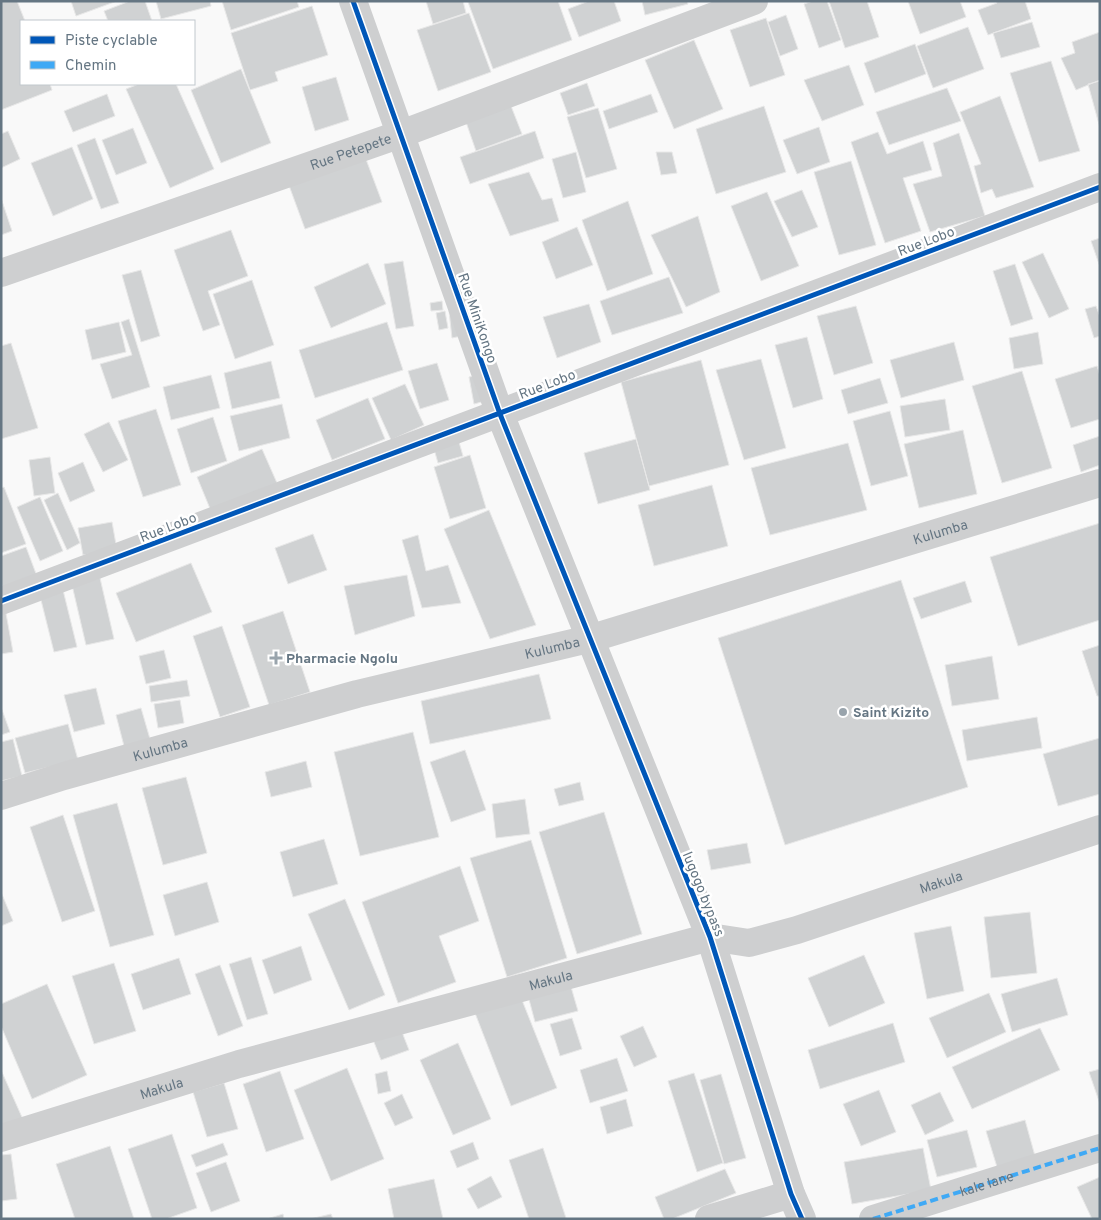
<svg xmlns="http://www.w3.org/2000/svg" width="1101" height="1220" font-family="Overpass,sans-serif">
<rect width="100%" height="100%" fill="#f9f9f9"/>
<!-- building -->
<path fill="#d0d2d3" stroke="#e8e8e8" d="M1,1H17L25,21H21V84H50L52,90L1,110Z
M71,1H117L76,16Z
M130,1H145L152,21H108L104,11Z
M156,1H210L211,6L161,19Z
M222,1H297L299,7L231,30Z
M426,1H463L466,13L433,24Z
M470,1H558L572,40L493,69L468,2Z
M589,1H614L621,21L579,37L568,9Z
M642,1H687L688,4L645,15Z
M813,1H827L841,40L819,48L804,4Z
M829,1H867L879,37L845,48Z
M908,1H960L966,17L920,34Z
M996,1H1025L1031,19L988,35L978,10L997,3Z
M312,6L328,55L275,72L278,81L250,90L231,33Z
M469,13L491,72L438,91L417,30Z
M786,15L798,49L780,56L768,22Z
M766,18L785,75L750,87L730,30Z
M1032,22L1040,47L1001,58L993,33Z
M968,27L984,69L933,88L917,46Z
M1100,32V80L1076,90L1061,58L1075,53L1072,42Z
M694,40L723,109L674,129L645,60Z
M915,44L926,74L875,93L864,63Z
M1051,61L1080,151L1039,162L1010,73Z
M849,65L864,105L822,121L804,80Z
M241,69L271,143L221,163L191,90Z
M336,77L349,120L315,131L302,87Z
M1100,81V128L1088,84Z
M587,83L595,106L568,115L560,93Z
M139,84H176L214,169L170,188L126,89Z
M947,88L961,121L889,145L876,112Z
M107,94L115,116L73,132L64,111Z
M651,94L658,112L609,129L603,111Z
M1000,96L1034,187L996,198L992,189L981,193L974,166L981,164L960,112Z
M511,106L522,134L476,151L466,122Z
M764,106L786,172L716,194L696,129Z
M598,108L617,169L586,178L567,117Z
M819,127L830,162L797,174L783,140Z
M133,128L147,163L116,175L102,140Z
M8,131L20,159L1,168V134Z
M535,131L544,158L470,184L460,157Z
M878,132L887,154L923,141L932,170L903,178L921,231L885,243L851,142Z
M959,133L985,216L930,232L913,184L942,176L933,143Z
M95,138L119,203L101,209L77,145Z
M72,147L93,199L53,216L31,163Z
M576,152L586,192L563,198L552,159Z
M656,152H672L677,173L661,175Z
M364,154L382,202L305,229L287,180Z
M851,161L876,245L839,255L814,172Z
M529,172L542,200L552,198L559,221L510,236L488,184Z
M802,190L818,227L792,237L774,201Z
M767,192L799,266L761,281L731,206Z
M1,198L12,231L1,235Z
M628,201L653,274L607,291L582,220Z
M698,216L720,292L686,307L651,235Z
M577,227L593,265L556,279L542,242Z
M231,230L248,276L208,291L220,325L203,331L174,250Z
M1100,238V267L1091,241Z
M1043,253L1069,309L1049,318L1022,262Z
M403,261L414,326L396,329L384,264Z
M368,263L386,304L331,328L314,287Z
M1015,264L1033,319L1011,326L993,271Z
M141,270L160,336L141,342L122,275Z
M669,277L683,313L612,335L600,301Z
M252,280L274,345L235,359L213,294Z
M442,301L443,310L431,311L430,303Z
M589,304L601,342L557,358L543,317Z
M856,306L873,363L834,375L817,316Z
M1096,306L1100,317V336L1094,338L1085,309Z
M462,309L466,335L452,338L449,311Z
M445,311L448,328L439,330L436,313Z
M129,319L150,387L112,399L100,364L132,355L121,322Z
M119,322L126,352L92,360L85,330Z
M387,322L403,370L315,398L299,350Z
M1038,332L1043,364L1014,369L1009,338Z
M807,337L823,399L793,408L775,345Z
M954,342L964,380L901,398L890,360Z
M11,343L38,428L1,439V346Z
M761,359L786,448L744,460L716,370Z
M701,360L729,465L649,486L621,382Z
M271,361L280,398L232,409L224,373Z
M437,363L449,400L420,409L408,371Z
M1097,366L1100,376V419L1071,428L1055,379Z
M1022,371L1052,468L1002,483L972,386Z
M211,375L220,408L171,420L163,387Z
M480,375L485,401L474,404L469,377Z
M880,378L888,403L848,414L841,390Z
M405,384L424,425L391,440L372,398Z
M368,398L385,439L332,460L316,420Z
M945,399L950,430L905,437L900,406Z
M282,404L290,438L239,451L230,416Z
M156,409L181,485L143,497L118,421Z
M890,411L908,476L871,486L853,421Z
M213,417L227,461L191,473L177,429Z
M109,422L128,460L103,472L84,434Z
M963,430L977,494L919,508L904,444Z
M457,435L463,456L438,463L432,442Z
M1100,436V465L1081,472L1073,445Z
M636,439L650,490L598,504L584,453Z
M848,443L867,510L770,535L751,468Z
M262,449L277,483L211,511L197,477Z
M470,455L486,508L450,519L434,467Z
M50,457L55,493L34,496L29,460Z
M83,462L95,491L70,502L58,473Z
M712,485L728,546L654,566L638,505Z
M4,487L26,544L1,553V488Z
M58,493L80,543L67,550L44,500Z
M40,497L63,551L40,561L17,507Z
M489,510L536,625L490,639L444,529Z
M112,522L117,550L83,555L78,528Z
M1100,523V620L1018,646L990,557Z
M313,534L327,570L288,584L275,548Z
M418,535L426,571L448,565L461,603L422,608L402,540Z
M26,547L38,579L4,591L1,583V556Z
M191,563L212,612L136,642L116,593Z
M407,575L415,616L355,635L344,586Z
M100,578L114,639L86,645L72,585Z
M901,580L968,787L785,845L718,638Z
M965,581L972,602L921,619L913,598Z
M63,590L77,647L54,652L40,596Z
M5,608L13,652L1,654V609Z
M283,611L310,692L269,705L242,625Z
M222,626L250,707L220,717L193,636Z
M1100,645V696H1097L1082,651Z
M164,650L171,678L146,684L139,656Z
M992,656L999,699L952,706L945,665Z
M539,674L551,719L430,744L421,701Z
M187,680L190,696L151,702L149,686Z
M96,688L105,724L74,732L64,695Z
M180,700L184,723L158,728L154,704Z
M1,707L10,732L1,735Z
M141,708L150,739L124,746L116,715Z
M1037,717L1042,748L967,761L962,730Z
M68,724L78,760L25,773L15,738Z
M413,732L439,837L360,856L334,752Z
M1100,738V794L1058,806L1043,754Z
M13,739L22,776L1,781V742Z
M465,750L486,810L451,822L430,762Z
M306,761L312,787L271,797L265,772Z
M186,777L207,853L163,865L142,788Z
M580,782L584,800L559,806L554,789Z
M525,799L530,834L496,838L492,804Z
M117,803L154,935L110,947L73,815Z
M604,812L642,934L577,954L539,832Z
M63,815L95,911L62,922L30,827Z
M324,839L338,884L293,897L280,852Z
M531,840L567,958L507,977L470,858Z
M747,843L751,863L711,870L707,850Z
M460,866L479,921L439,936L456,982L398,1003L362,902Z
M207,882L219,922L175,936L163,895Z
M1,892L13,921L1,926Z
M345,899L385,995L349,1010L308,914Z
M1030,912L1037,973L991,978L984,917Z
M951,926L964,991L927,999L914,933Z
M301,946L312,980L274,994L262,960Z
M864,955L885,1003L829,1027L808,978Z
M251,957L268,1014L247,1020L229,964Z
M179,958L191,994L143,1010L131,974Z
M114,963L136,1031L94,1044L72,976Z
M220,965L243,1026L218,1036L195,974Z
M1057,978L1068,1015L1012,1032L1001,994Z
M569,980L578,1011L535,1022L527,992Z
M47,984L87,1075L32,1099L1,1026V1004Z
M989,993L1006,1032L947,1058L929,1018Z
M520,995L557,1088L511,1106L475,1013Z
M572,1018L582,1049L560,1056L550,1024Z
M893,1023L905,1062L820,1089L808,1050Z
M643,1026L657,1057L634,1067L620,1036Z
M400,1027L409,1050L381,1060L372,1037Z
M1040,1028L1060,1070L972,1109L952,1067Z
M458,1043L491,1119L453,1135L420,1060Z
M617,1058L628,1091L590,1103L580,1070Z
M347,1068L384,1159L331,1181L294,1090Z
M1100,1069V1104L1089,1072Z
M1,1070L25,1124L1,1135Z
M280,1071L304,1139L266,1152L243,1084Z
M387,1071L391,1091L378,1094L375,1074Z
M694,1073L723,1163L697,1172L668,1081Z
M721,1074L746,1158L724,1164L700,1080Z
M224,1083L238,1129L207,1137L193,1092Z
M879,1090L896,1132L861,1146L843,1104Z
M940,1092L954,1121L925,1135L911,1105Z
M402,1094L413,1118L395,1126L384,1103Z
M626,1099L633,1126L607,1134L600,1107Z
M1025,1120L1035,1156L997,1167L986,1131Z
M967,1130L977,1167L937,1177L927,1140Z
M172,1134L197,1208L166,1219H152L128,1149Z
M473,1142L479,1159L457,1168L450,1151Z
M223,1143L228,1155L196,1167L191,1155Z
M110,1146L134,1219H75L56,1164Z
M543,1148L566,1218L564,1219H529L509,1160Z
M923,1148L931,1190L852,1204L844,1162Z
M11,1154L17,1199L1,1201V1155Z
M226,1162L240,1201L211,1212L196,1173Z
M725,1169L736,1193L672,1219H664L655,1197Z
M491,1176L502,1197L478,1209L467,1189Z
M1100,1177V1219H1092L1077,1187Z
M434,1179L443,1219H394L388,1189Z
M283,1214L284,1219H267Z
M331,1214L333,1219H310Z"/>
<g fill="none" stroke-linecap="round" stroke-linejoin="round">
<!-- minor -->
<g stroke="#cecfd0" stroke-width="28">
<path d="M353,1L500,414L710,937L791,1194L802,1219"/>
<path id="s1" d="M1,273L401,134L754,1"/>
<path d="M1,601L1100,187"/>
<path id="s2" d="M1,796L64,776L357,694L589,639L1100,483"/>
<path id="s3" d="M1,1138L239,1064L710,937L749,943L797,930L1100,829"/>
<path d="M709,1219L791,1194"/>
<path id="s4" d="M873,1219L1100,1148"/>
</g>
<!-- quiet -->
<path stroke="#3fa9f5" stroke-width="4" stroke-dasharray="8 4" stroke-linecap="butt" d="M873,1219L1100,1148"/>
<!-- cycleway casing -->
<g stroke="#fff" stroke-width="8">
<path id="cycleway" d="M353,1L500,414L710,937L791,1194L802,1219
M1,601L1100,187"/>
</g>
<!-- cycleway -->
<use href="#cycleway" stroke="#0057b8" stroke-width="5"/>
</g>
<!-- markers -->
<g fill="#99a4ac" stroke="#fff" stroke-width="2">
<path d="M273.5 650.5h5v5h5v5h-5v5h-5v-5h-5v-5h5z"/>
<circle cx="843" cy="712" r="5"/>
</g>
<g text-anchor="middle" stroke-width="5" stroke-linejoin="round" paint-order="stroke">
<!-- street labels -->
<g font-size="14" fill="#657683" stroke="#fff">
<text dy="5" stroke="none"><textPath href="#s1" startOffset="370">Rue Petepete</textPath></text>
<text transform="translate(926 241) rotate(-21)" y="5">Rue Lobo</text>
<text transform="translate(478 318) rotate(71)" y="5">Rue MiniKongo</text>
<text transform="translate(547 384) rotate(-21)" y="5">Rue Lobo</text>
<text transform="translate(168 527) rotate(-21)" y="5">Rue Lobo</text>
<text dy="5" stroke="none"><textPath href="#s2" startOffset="976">Kulumba</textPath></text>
<text dy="5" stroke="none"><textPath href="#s2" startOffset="571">Kulumba</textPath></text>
<text dy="5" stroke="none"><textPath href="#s2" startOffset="166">Kulumba</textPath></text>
<text dy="5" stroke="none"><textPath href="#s3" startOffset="978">Makula</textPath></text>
<text transform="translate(704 894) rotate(68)" y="5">lugogo bypass</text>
<text dy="5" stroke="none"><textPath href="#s3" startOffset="572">Makula</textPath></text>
<text dy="5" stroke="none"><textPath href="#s3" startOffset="168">Makula</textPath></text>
<text dy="5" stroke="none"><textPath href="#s4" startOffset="119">kale lane</textPath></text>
</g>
<!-- poi labels -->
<g font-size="14" font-weight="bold" fill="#657683" stroke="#fff" text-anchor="start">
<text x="286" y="663">Pharmacie Ngolu</text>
<text x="853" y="717">Saint Kizito</text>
</g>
</g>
<!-- border -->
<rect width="1101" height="1220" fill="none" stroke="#657683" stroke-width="5"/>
<!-- legend -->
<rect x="20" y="20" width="175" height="65" fill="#ffffff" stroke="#c1c8cd"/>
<rect x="30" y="36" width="25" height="8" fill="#0057b8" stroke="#c1c8cd"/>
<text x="65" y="45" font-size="15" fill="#657683">Piste cyclable</text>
<rect x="30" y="61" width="25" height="8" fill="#3fa9f5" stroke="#c1c8cd"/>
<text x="65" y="70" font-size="15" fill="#657683">Chemin</text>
</svg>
